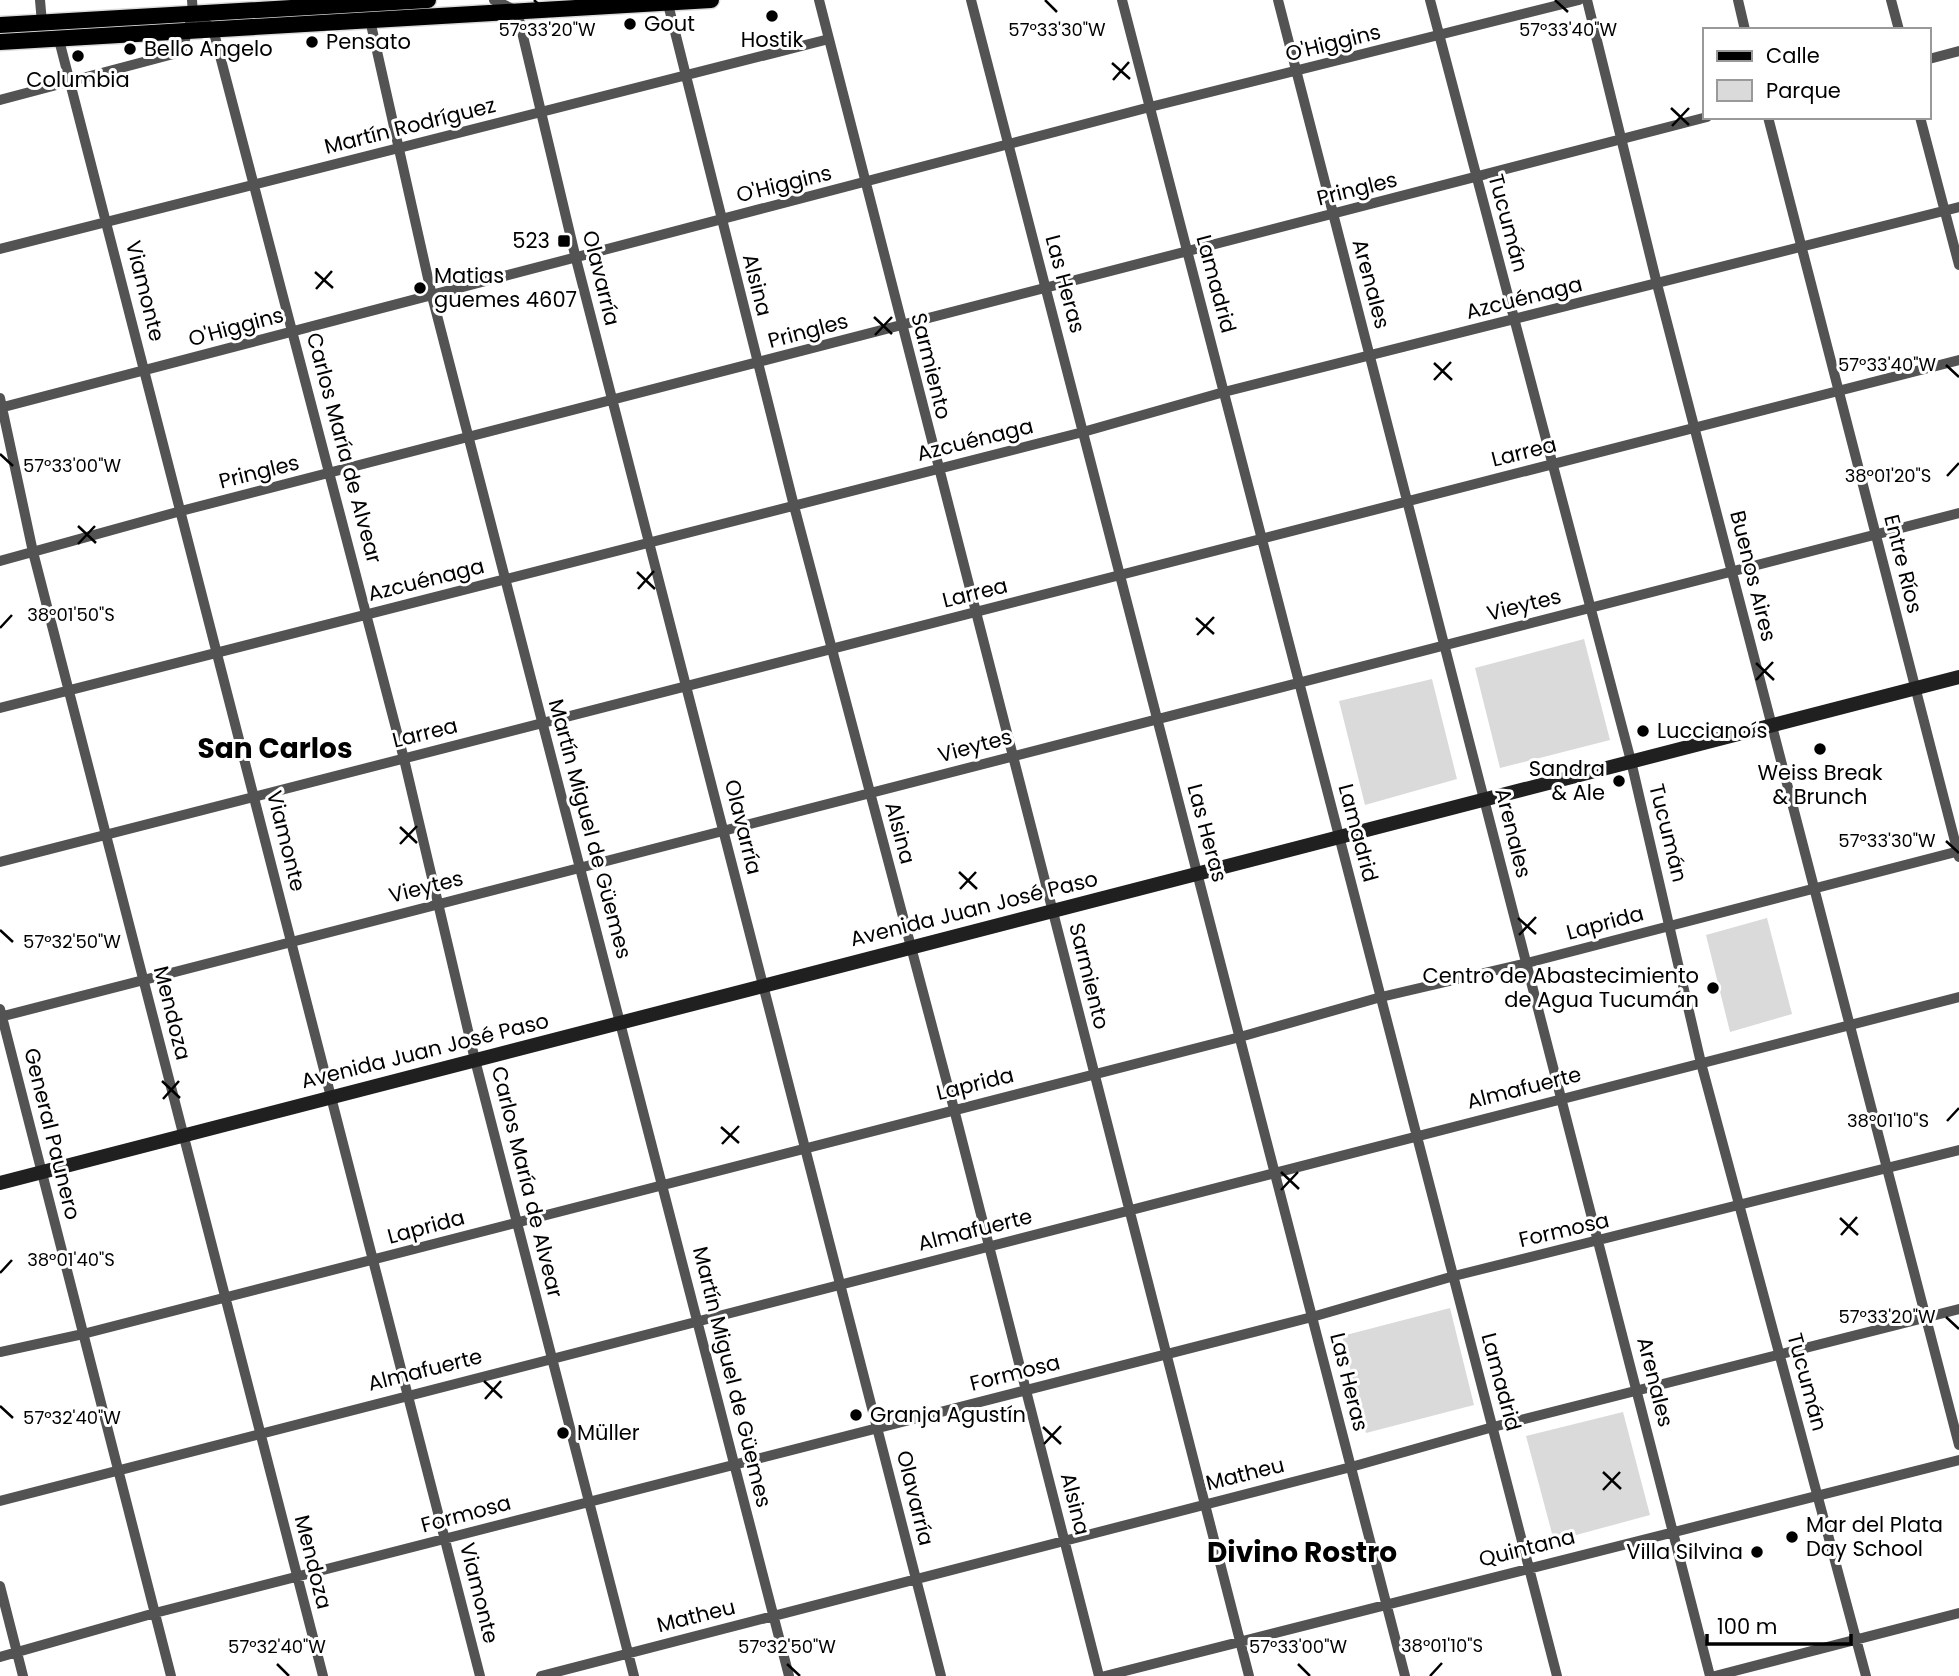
<svg xmlns="http://www.w3.org/2000/svg" width="1959" height="1676" font-family="Poppins,sans-serif">
<rect width="100%" height="100%" fill="#fff"/>
<!-- green -->
<path fill="#dadada" d="M1584,639L1610,740L1500,768L1475,668Z
M1432,679L1457,779L1365,805L1339,701Z
M1767,918L1792,1014L1730,1032L1706,935Z
M1450,1308L1474,1405L1366,1433L1342,1336Z
M1623,1412L1650,1515L1554,1541L1526,1436Z"/>
<g fill="none" stroke-linecap="round" stroke-linejoin="round">
<!-- primary casing -->
<g stroke="#dbdbdb" stroke-width="19">
<path id="primary" d="M0,25L428,0
M0,42L711,0"/>
</g>
<!-- minor -->
<path stroke="#535353" stroke-width="10" d="M40,0L42,23L45,25
M494,0L517,11L576,259L941,1676
M667,0L794,506L954,1109L1099,1676
M819,0L1249,1676
M971,0L1405,1676
M1122,0L1557,1676
M1278,0L1710,1676
M1430,0L1631,761L1701,1063L1866,1676
M1587,0L1657,284L1959,1445
M1738,0L1745,30
M1891,0L1899,30
M193,14L213,29L404,759L475,1060L634,1676
M367,18L370,20L432,296L789,1676
M58,36L480,1676
M1929,59L1959,51
M0,100L181,52L193,14L192,0
M1768,117L1959,857
M1920,117L1959,265
M0,249L829,39
M0,398L33,552L323,1676
M0,408L1150,107L1579,0
M0,561L181,511L1707,117
M0,708L1083,432L1224,392L1959,207
M0,862L1959,360
M0,1009L171,1676
M0,1017L1959,513
M0,1352L83,1334L1240,1037L1381,997L1527,963L1959,851
M0,1501L1959,997
M0,1586L23,1676
M0,1657L155,1613L1312,1317L1454,1276L1959,1150
M541,1676L1351,1467L1493,1427L1959,1309
M1105,1676L1959,1460
M1715,1676L1959,1613"/>
<!-- secondary -->
<path stroke="#202020" stroke-width="14" d="M0,1183L1959,677"/>
<!-- primary -->
<use href="#primary" stroke="#000" stroke-width="16"/>
</g>
<!-- ticks -->
<path fill="none" stroke="#000" stroke-width="2.5" d="M534,0L547,12M1045,0L1057,12M1555,0L1568,12M1112,63L1130,79M1113,80L1129,62M1671,108L1689,125M1672,126L1689,108M315,272L333,288M316,289L332,271M874,317L892,334M875,335L892,317M1434,363L1452,380M1946,365L1959,377M1434,380L1451,362M0,454L13,466M1947,476L1959,463M78,526L96,543M78,544L95,526M637,572L655,589M638,589L654,571M1196,618L1214,634M0,628L12,615M1197,635L1214,617M1756,663L1774,680M1756,680L1773,662M400,827L417,843M1946,841L1959,853M400,844L417,826M959,872L977,889M960,889L976,872M1518,918L1536,934M0,930L13,942M1519,935L1536,917M162,1081L180,1098M163,1099L179,1081M1947,1121L1959,1108M721,1127L739,1143M722,1144L739,1126M1281,1172L1299,1189M1281,1190L1298,1172M1840,1218L1858,1235M1841,1235L1857,1217M0,1273L12,1260M1946,1317L1959,1329M484,1381L502,1398M485,1399L501,1381M0,1406L13,1418M1043,1427L1061,1444M1044,1444L1061,1426M1603,1472L1621,1489M1603,1490L1620,1472M277,1664L289,1676M787,1664L800,1676M1298,1664L1310,1676M1430,1676L1442,1663"/>
<!-- markers -->
<g fill="#000" stroke="#fff" stroke-width="2.5">
<circle cx="772" cy="16" r="7"/>
<circle cx="630" cy="24" r="7"/>
<circle cx="312" cy="42" r="7"/>
<circle cx="130" cy="49" r="7"/>
<circle cx="78" cy="56" r="7"/>
<rect x="557" y="234" width="14" height="14" rx="3.5"/>
<circle cx="420" cy="288" r="7"/>
<circle cx="1643" cy="731" r="7"/>
<circle cx="1820" cy="749" r="7"/>
<circle cx="1619" cy="781" r="7"/>
<circle cx="1713" cy="988" r="7"/>
<circle cx="856" cy="1415" r="7"/>
<circle cx="563" cy="1433" r="7"/>
<circle cx="1792" cy="1537" r="7"/>
<circle cx="1757" cy="1552" r="7"/>
</g>
<g text-anchor="middle" stroke-width="6" stroke-linejoin="round" paint-order="stroke">
<!-- poi labels -->
<g font-size="21" fill="#000" stroke="#fff" text-anchor="start">
<text x="644" y="31">Gout</text>
<text x="772" y="47" text-anchor="middle">Hostik</text>
<text x="326" y="49">Pensato</text>
<text x="144" y="56">Bello Angelo</text>
<text x="78" y="87" text-anchor="middle">Columbia</text>
<text x="550" y="248" text-anchor="end">523</text>
<text x="434" y="283">Matias<tspan x="434" dy="24">guemes 4607</tspan></text>
<text x="1657" y="738">Lucciano´s</text>
<text x="1605" y="776" text-anchor="end">Sandra<tspan x="1605" dy="24">&amp; Ale</tspan></text>
<text x="1820" y="780" text-anchor="middle">Weiss Break<tspan x="1820" dy="24">&amp; Brunch</tspan></text>
<text x="1699" y="983" text-anchor="end">Centro de Abastecimiento<tspan x="1699" dy="24">de Agua Tucumán</tspan></text>
<text x="870" y="1422">Granja Agustín</text>
<text x="577" y="1440">Müller</text>
<text x="1806" y="1532">Mar del Plata<tspan x="1806" dy="24">Day School</tspan></text>
<text x="1743" y="1559" text-anchor="end">Villa Silvina</text>
</g>
<!-- street labels -->
<g font-size="21" fill="#000" stroke="#fff">
<text transform="translate(1333 43) rotate(-14)" y="7">O'Higgins</text>
<text transform="translate(410 126) rotate(-14)" y="7">Martín Rodríguez</text>
<text transform="translate(784 184) rotate(-14)" y="7">O'Higgins</text>
<text transform="translate(1357 189) rotate(-14)" y="7">Pringles</text>
<text transform="translate(1508 223) rotate(75)" y="7">Tucumán</text>
<text transform="translate(601 278) rotate(76)" y="7">Olavarría</text>
<text transform="translate(1065 284) rotate(75)" y="7">Las Heras</text>
<text transform="translate(1216 284) rotate(75)" y="7">Lamadrid</text>
<text transform="translate(1371 284) rotate(75)" y="7">Arenales</text>
<text transform="translate(757 285) rotate(76)" y="7">Alsina</text>
<text transform="translate(145 291) rotate(76)" y="7">Viamonte</text>
<text transform="translate(1524 298) rotate(-14)" y="7">Azcuénaga</text>
<text transform="translate(236 327) rotate(-15)" y="7">O'Higgins</text>
<text transform="translate(808 331) rotate(-15)" y="7">Pringles</text>
<text transform="translate(931 366) rotate(76)" y="7">Sarmiento</text>
<text transform="translate(975 440) rotate(-14)" y="7">Azcuénaga</text>
<text transform="translate(344 448) rotate(75)" y="7">Carlos María de Alvear</text>
<text transform="translate(1524 452) rotate(-14)" y="7">Larrea</text>
<text transform="translate(259 472) rotate(-14)" y="7">Pringles</text>
<text transform="translate(1903 564) rotate(76)" y="7">Entre Ríos</text>
<text transform="translate(1753 576) rotate(76)" y="7">Buenos Aires</text>
<text transform="translate(426 580) rotate(-14)" y="7">Azcuénaga</text>
<text transform="translate(975 593) rotate(-14)" y="7">Larrea</text>
<text transform="translate(1524 605) rotate(-14)" y="7">Vieytes</text>
<text transform="translate(425 733) rotate(-14)" y="7">Larrea</text>
<text transform="translate(975 746) rotate(-15)" y="7">Vieytes</text>
<text transform="translate(743 827) rotate(76)" y="7">Olavarría</text>
<text transform="translate(590 829) rotate(75)" y="7">Martín Miguel de Güemes</text>
<text transform="translate(900 833) rotate(75)" y="7">Alsina</text>
<text transform="translate(1207 833) rotate(75)" y="7">Las Heras</text>
<text transform="translate(1358 833) rotate(75)" y="7">Lamadrid</text>
<text transform="translate(1513 833) rotate(76)" y="7">Arenales</text>
<text transform="translate(1668 833) rotate(76)" y="7">Tucumán</text>
<text transform="translate(286 841) rotate(76)" y="7">Viamonte</text>
<text transform="translate(426 887) rotate(-14)" y="7">Vieytes</text>
<text transform="translate(974 909) rotate(-14)" y="7">Avenida Juan José Paso</text>
<text transform="translate(1605 923) rotate(-15)" y="7">Laprida</text>
<text transform="translate(1089 976) rotate(76)" y="7">Sarmiento</text>
<text transform="translate(172 1013) rotate(76)" y="7">Mendoza</text>
<text transform="translate(425 1051) rotate(-14)" y="7">Avenida Juan José Paso</text>
<text transform="translate(975 1084) rotate(-14)" y="7">Laprida</text>
<text transform="translate(1524 1088) rotate(-14)" y="7">Almafuerte</text>
<text transform="translate(52 1134) rotate(76)" y="7">General Paunero</text>
<text transform="translate(527 1182) rotate(76)" y="7">Carlos María de Alvear</text>
<text transform="translate(426 1227) rotate(-15)" y="7">Laprida</text>
<text transform="translate(975 1230) rotate(-14)" y="7">Almafuerte</text>
<text transform="translate(1564 1230) rotate(-13)" y="7">Formosa</text>
<text transform="translate(425 1370) rotate(-14)" y="7">Almafuerte</text>
<text transform="translate(1015 1373) rotate(-14)" y="7">Formosa</text>
<text transform="translate(732 1377) rotate(76)" y="7">Martín Miguel de Güemes</text>
<text transform="translate(1349 1382) rotate(76)" y="7">Las Heras</text>
<text transform="translate(1501 1382) rotate(75)" y="7">Lamadrid</text>
<text transform="translate(1655 1382) rotate(76)" y="7">Arenales</text>
<text transform="translate(1807 1382) rotate(75)" y="7">Tucumán</text>
<text transform="translate(1245 1474) rotate(-14)" y="7">Matheu</text>
<text transform="translate(915 1498) rotate(76)" y="7">Olavarría</text>
<text transform="translate(1075 1504) rotate(76)" y="7">Alsina</text>
<text transform="translate(466 1514) rotate(-15)" y="7">Formosa</text>
<text transform="translate(1527 1548) rotate(-14)" y="7">Quintana</text>
<text transform="translate(313 1562) rotate(76)" y="7">Mendoza</text>
<text transform="translate(479 1593) rotate(76)" y="7">Viamonte</text>
<text transform="translate(696 1616) rotate(-14)" y="7">Matheu</text>
</g>
<!-- district labels -->
<g font-size="28" font-weight="bold" fill="#000" stroke="#fff">
<text x="275" y="758">San Carlos</text>
<text x="1302" y="1562">Divino Rostro</text>
</g>
</g>
<g font-size="18" text-anchor="middle" fill="#000" stroke="#fff" stroke-width="6" stroke-linejoin="round" paint-order="stroke">
<text x="547" y="36">57°33'20"W</text>
<text x="1057" y="36">57°33'30"W</text>
<text x="1568" y="36">57°33'40"W</text>
<text x="1887" y="371">57°33'40"W</text>
<text x="72" y="472">57°33'00"W</text>
<text x="1888" y="482">38°01'20"S</text>
<text x="71" y="621">38°01'50"S</text>
<text x="1887" y="847">57°33'30"W</text>
<text x="72" y="948">57°32'50"W</text>
<text x="1888" y="1127">38°01'10"S</text>
<text x="71" y="1266">38°01'40"S</text>
<text x="1887" y="1323">57°33'20"W</text>
<text x="72" y="1424">57°32'40"W</text>
<text x="1442" y="1652">38°01'10"S</text>
<text x="277" y="1653">57°32'40"W</text>
<text x="787" y="1653">57°32'50"W</text>
<text x="1298" y="1653">57°33'00"W</text>
</g>
<!-- legend -->
<rect x="1703" y="28" width="228" height="91" fill="#ffffff" stroke="#999999" stroke-width="2"/>
<rect x="1717" y="51" width="35" height="10" fill="#000000" stroke="#999999" stroke-width="2"/>
<text x="1766" y="63" font-size="21" fill="#000000">Calle</text>
<rect x="1717" y="80" width="35" height="21" fill="#dadada" stroke="#999999" stroke-width="2"/>
<text x="1766" y="98" font-size="21" fill="#000000">Parque</text>
<!-- scale -->
<path d="M1707 1634v10h144v-10" fill="none" stroke="#000000" stroke-width="3.5"/>
<text x="1717" y="1634" font-size="21" fill="#000000" stroke="#ffffff" stroke-width="5" paint-order="stroke">100 m</text>
</svg>
